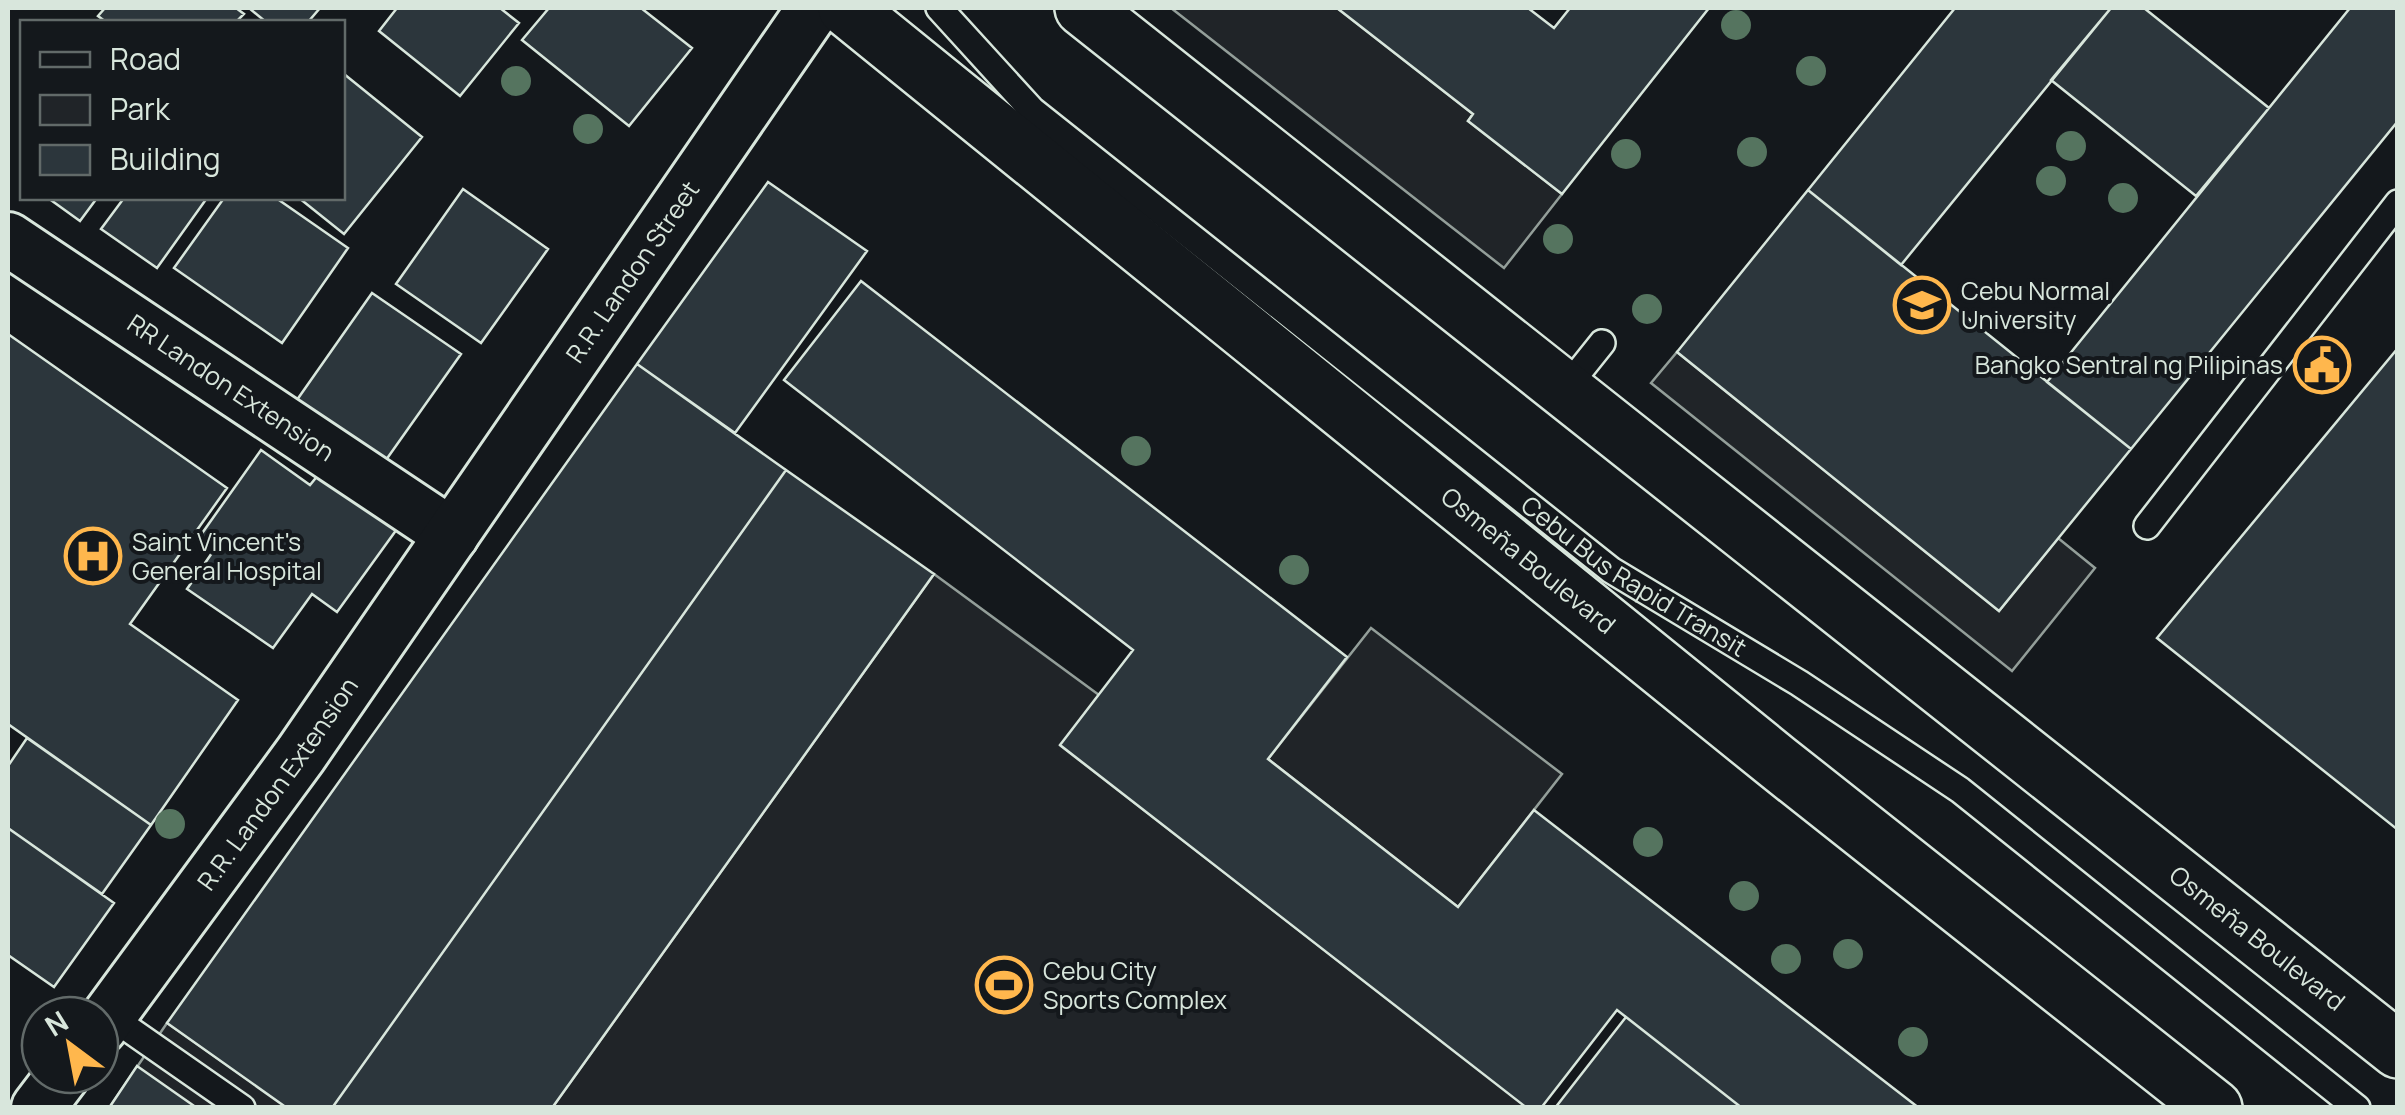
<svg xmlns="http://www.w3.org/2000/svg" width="2405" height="1115" font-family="Manrope,sans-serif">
<rect width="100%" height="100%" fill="#14181c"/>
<!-- green -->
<path fill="#202428" stroke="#939e99" stroke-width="2.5" d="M1171,8H1337L1473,114L1468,121L1562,194L1504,268Z
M1677,352L1999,611L2058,538L2095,568L2012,671L1651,383Z
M934,574L1099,695L1061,746L1527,1107L552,1108Z
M1371,628L1562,774L1458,907L1268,759Z
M167,1023L287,1107L109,1108Z"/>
<!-- building -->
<path fill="#2c363c" stroke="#d8e6dc" stroke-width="2.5" d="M105,8H236L244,14L236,22H106L98,16Z
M249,8H320L308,22H266Z
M397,8H500L519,23L460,96L379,31Z
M549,8H641L692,48L629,126L522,40Z
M1337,8H1528L1554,28L1570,8H1709L1562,194L1468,121L1473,114Z
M1955,8H2111L1901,265L1808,190Z
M2111,8H2144L2269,108L2196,196L2051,80Z
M2350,8H2398V121L2131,449L2047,382Z
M344,74L422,137L344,234L299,198H342Z
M768,182L867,251L735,433L637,364Z
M463,189L548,249L481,343L396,284Z
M1808,190L2131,449L1999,611L1677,352Z
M48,198H97L80,221Z
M124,198H207L157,268L101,229Z
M224,198H276L348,248L282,343L174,268Z
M861,281L1347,657L1268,759L1458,907L1534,810L1919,1108H1742L1617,1010L1541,1108H1527L1060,745L1133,650L784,380Z
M372,293L461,354L381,467L292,407Z
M8,334L227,488L130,624L238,700L151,825L8,724Z
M2398,348V830L2157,638Z
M637,364L786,470L332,1108H287L167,1023Z
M261,450L310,485L319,474L397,529L337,612L312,594L273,648L187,589L214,550L198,539Z
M786,470L934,574L552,1108H332Z
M27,738L151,825L102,894L8,828V766Z
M8,828L114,903L54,987L8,955Z
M1626,1017L1742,1108H1555Z
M137,1066L197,1108H109Z"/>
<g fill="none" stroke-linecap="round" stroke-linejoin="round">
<!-- lane casing -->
<g stroke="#d8e6dc" stroke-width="30">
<g id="lane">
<path id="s1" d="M939,8L1032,110L1611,570L1799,683L1960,790L2357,1108"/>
<path d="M1566,388L1602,343"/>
<path d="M2147,526L2398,203"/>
<path d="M110,1016L242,1108"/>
</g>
</g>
<!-- street casing -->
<g stroke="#d8e6dc" stroke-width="58">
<g id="street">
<path id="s2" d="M8,239L452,535"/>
<path id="s3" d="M100,1028L301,754L814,8"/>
<path d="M38,1108L63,1075"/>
</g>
</g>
<!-- secondary casing -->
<g stroke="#d8e6dc" stroke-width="60">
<g id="secondary">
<path id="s4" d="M846,8L1777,762L2214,1108"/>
<path id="s5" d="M1083,8L2398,1050"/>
</g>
</g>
<!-- lane -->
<use href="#lane" stroke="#14181c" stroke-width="25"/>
<!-- street -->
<use href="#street" stroke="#14181c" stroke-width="52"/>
<!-- secondary -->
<use href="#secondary" stroke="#14181c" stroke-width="55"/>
</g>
<!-- trees -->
<g fill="#55745f">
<circle cx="1736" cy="25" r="15"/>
<circle cx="1811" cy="71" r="15"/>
<circle cx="516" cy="81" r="15"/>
<circle cx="588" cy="129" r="15"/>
<circle cx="2071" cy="146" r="15"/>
<circle cx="1752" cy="152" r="15"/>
<circle cx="1626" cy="154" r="15"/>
<circle cx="2051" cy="181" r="15"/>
<circle cx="2123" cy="198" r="15"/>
<circle cx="1558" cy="239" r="15"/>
<circle cx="1647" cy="309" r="15"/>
<circle cx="1136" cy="451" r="15"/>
<circle cx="1294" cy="570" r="15"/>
<circle cx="170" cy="824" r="15"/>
<circle cx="1648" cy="842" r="15"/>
<circle cx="1744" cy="896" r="15"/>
<circle cx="1848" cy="954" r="15"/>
<circle cx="1786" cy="959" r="15"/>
<circle cx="1913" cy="1042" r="15"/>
</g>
<!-- icons -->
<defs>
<g id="university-ring" transform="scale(2.875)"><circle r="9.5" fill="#14181c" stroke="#ffb74d" stroke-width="1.5"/><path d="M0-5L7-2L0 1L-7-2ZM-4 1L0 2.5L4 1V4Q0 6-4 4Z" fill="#ffb74d"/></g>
<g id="civic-ring" transform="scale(2.875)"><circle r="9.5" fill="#14181c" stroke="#ffb74d" stroke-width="1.5"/><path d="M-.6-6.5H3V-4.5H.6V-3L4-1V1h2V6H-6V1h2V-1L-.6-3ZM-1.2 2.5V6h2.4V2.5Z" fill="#ffb74d"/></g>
<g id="hospital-ring" transform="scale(2.875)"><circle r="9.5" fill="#14181c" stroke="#ffb74d" stroke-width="1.5"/><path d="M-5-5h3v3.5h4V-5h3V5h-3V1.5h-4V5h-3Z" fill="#ffb74d"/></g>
<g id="stadium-ring" transform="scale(2.875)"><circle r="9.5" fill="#14181c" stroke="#ffb74d" stroke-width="1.5"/><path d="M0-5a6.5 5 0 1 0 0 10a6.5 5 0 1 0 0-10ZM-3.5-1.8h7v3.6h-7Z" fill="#ffb74d"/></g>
</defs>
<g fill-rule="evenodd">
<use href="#university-ring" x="1922" y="305"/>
<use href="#civic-ring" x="2322" y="365"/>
<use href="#hospital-ring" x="93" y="556"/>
<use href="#stadium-ring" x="1004" y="985"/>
</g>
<g text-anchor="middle" stroke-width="8" stroke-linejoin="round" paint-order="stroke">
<!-- street labels -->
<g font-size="25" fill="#d8e6dc" stroke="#14181c">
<text dy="9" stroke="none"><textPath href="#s3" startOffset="925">R.R. Landon Street</textPath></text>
<text dy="9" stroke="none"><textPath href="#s2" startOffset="268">RR Landon Extension</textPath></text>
<text dy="9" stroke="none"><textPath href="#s4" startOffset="878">Osmeña Boulevard</textPath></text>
<text dy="9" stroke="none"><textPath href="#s1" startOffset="900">Cebu Bus Rapid Transit</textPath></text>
<text dy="9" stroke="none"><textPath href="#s3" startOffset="302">R.R. Landon Extension</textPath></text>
<text dy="9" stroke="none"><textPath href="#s5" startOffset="1498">Osmeña Boulevard</textPath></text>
</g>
<!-- poi labels -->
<g font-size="25" fill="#d8e6dc" stroke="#14181c" text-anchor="start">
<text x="1961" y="300">Cebu Normal<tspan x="1961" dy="29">University</tspan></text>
<text x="2283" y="374" text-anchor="end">Bangko Sentral ng Pilipinas</text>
<text x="132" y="551">Saint Vincent's<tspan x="132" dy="29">General Hospital</tspan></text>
<text x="1043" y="980">Cebu City<tspan x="1043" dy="29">Sports Complex</tspan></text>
</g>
</g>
<!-- border -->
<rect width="2405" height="1115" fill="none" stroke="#d8e6dc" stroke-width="20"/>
<!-- legend -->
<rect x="20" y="20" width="325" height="180" fill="#14181c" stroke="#626a69" stroke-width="2.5"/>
<rect x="40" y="52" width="50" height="15" fill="#14181c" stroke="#626a69" stroke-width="2.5"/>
<text x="110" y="70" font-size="30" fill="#d8e6dc">Road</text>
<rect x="40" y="95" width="50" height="30" fill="#202428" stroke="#626a69" stroke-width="2.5"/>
<text x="110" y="120" font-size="30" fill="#d8e6dc">Park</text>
<rect x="40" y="145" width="50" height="30" fill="#2c363c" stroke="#626a69" stroke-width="2.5"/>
<text x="110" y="170" font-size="30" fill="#d8e6dc">Building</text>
<!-- north arrow -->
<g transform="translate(70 1045) rotate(328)"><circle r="48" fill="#14181c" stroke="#626a69" stroke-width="2.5"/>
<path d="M0-8L18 38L0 25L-18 38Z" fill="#ffb74d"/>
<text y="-15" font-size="28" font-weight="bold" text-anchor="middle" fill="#d8e6dc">N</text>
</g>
</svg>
